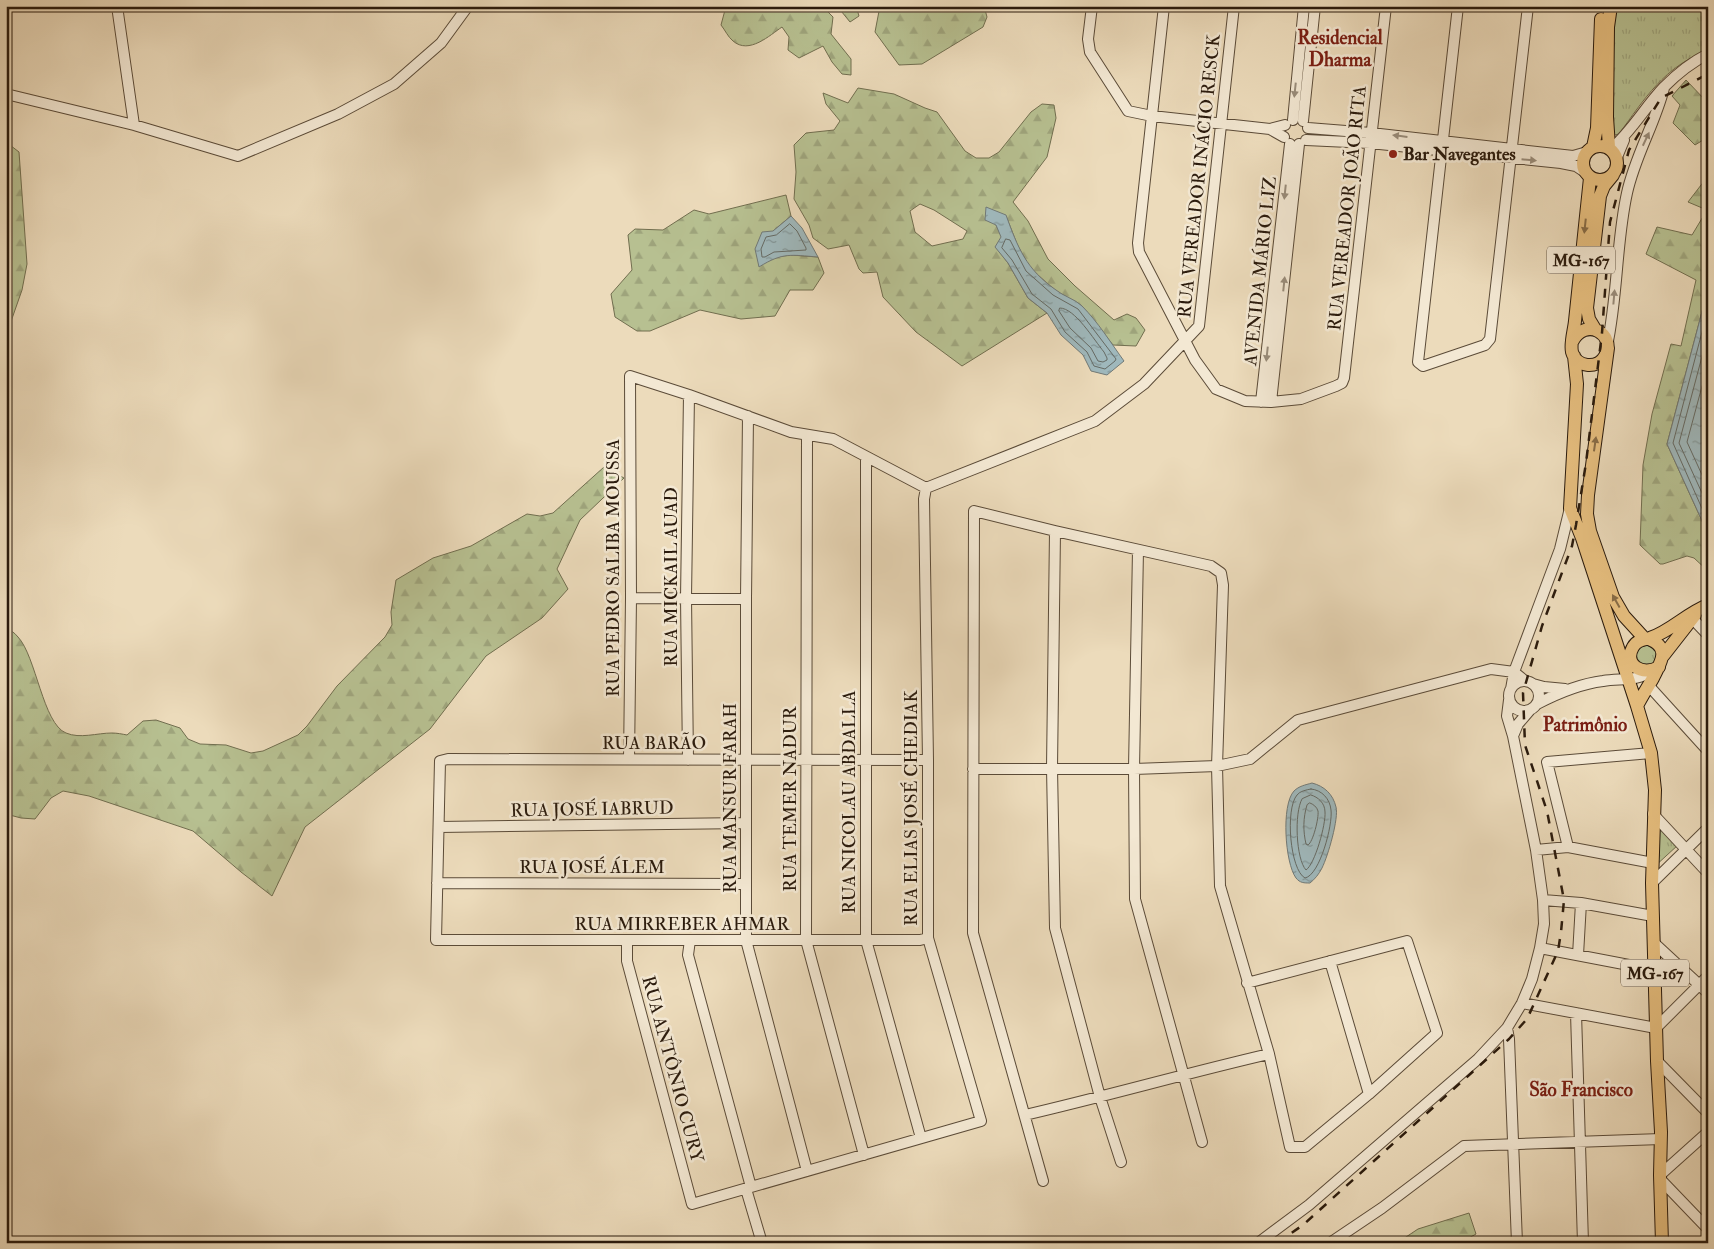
<svg xmlns="http://www.w3.org/2000/svg" width="1714" height="1249" font-family="'IM FELL Double Pica',serif">
<defs>
<pattern id="grass-tufts" width="24" height="20" patternUnits="userSpaceOnUse" patternTransform="scale(1.25)"><rect width="24" height="20" fill="#b7c091"/><path d="M3 7l-1-3M5 7V3M7 7l1-3M15 17l-1-3M17 17v-4M19 17l1-3" fill="none" stroke="#9ea47c"/></pattern>
<pattern id="forest-firs" width="22" height="20" patternUnits="userSpaceOnUse" patternTransform="scale(1.25)"><rect width="22" height="20" fill="#b7c091"/><path d="M5 1l3.5 6h-7zM16 11l3.5 6h-7z" fill="#9ea47c"/></pattern>
<pattern id="water-ripples" width="26" height="14" patternUnits="userSpaceOnUse" patternTransform="scale(1.25)"><rect width="26" height="14" fill="#9fb8bc"/><path d="M2 4q2-2 4 0t4 0M15 11q2-2 4 0t4 0" fill="none" stroke="#829597"/></pattern>
</defs>
<rect width="100%" height="100%" fill="#ecdbbb"/>
<filter id="stains"><feTurbulence type="fractalNoise" baseFrequency=".004" numOctaves="4"/><feColorMatrix values="0 0 0 0 .2 0 0 0 0 .09 0 0 0 0 .02 0 0 0 .5 -.17"/></filter>
<radialGradient id="worn" r=".72"><stop offset=".6" stop-color="#630" stop-opacity="0"/><stop offset="1" stop-color="#630" stop-opacity=".3"/></radialGradient>
<!-- grass -->
<path fill="url(#grass-tufts)" stroke="#716e4f" d="M1617,6H1708V50C1664,67 1645,98 1619,134L1615,135L1612,134L1614,22Z
M1647,645L1656,650L1657,660L1647,668L1636,660C1636,652 1638,647 1647,645Z
M1657,822L1678,845L1654,867Z"/>
<!-- forest -->
<path fill="url(#forest-firs)" stroke="#716e4f" fill-rule="evenodd" d="M723,6H822L833,17L831,34L851,59V75L842,74L832,62L823,46L799,58L788,50L789,37L782,27C770,35 749,55 733,41C728,37 725,30 721,25L725,10Z
M837,6H856L859,16L850,22Z
M880,6H984L987,17L983,27L922,64L899,65L875,32Z
M1686,80L1708,103V137L1695,145L1673,123L1680,105L1672,96Z
M858,88L894,94L925,108L937,112L965,151L976,158H989L999,152L1031,112L1042,104L1054,105L1056,118L1047,157L1013,202L1028,221L1048,259L1075,286L1114,320L1127,314L1136,318L1145,330L1136,346L1113,345L1081,305L1056,291L1030,268L1017,244L1006,216L996,225L1002,237L996,247L1008,263L1028,298L1047,313L962,366L916,332L883,297L877,272L863,273L859,269L849,245L828,249L813,238L809,225L794,199L796,172L794,145L806,133L834,130L840,121L826,104L823,93L848,103ZM920,204L934,210L967,231L963,239L932,246L915,232L910,211Z
M6,142L19,152L27,264L22,290L8,330L6,341Z
M1708,176V289L1667,444L1708,534V571L1694,558L1687,556L1663,564H1660L1640,545L1643,465L1652,414L1671,344L1681,346L1696,280L1646,254L1657,227L1692,235L1707,210L1688,202Z
M786,195L791,216L773,231L759,266L775,257L791,255L818,257L824,273L813,290H790L775,316L741,319L700,310L650,331H637L615,317L611,294L632,270L628,235L635,229L663,230L694,210L709,214Z
M604,467L624,478L580,520L557,569L568,589L542,618L486,656L430,729L305,827L272,896L241,872L193,831L89,796L63,791L51,798L35,819L21,818L6,814V627C10,630 15,633 18,637C36,656 43,724 66,733C80,739 97,733 112,733C117,733 122,734 127,735L143,721L156,720L180,728L188,739L200,744L226,745L251,753L263,751L298,735L307,726L337,686L385,637L392,625L391,612L396,580L433,558L471,546L527,514L540,516L553,513Z
M1469,1213L1476,1234L1460,1243H1397L1418,1229Z"/>
<!-- water -->
<path fill="url(#water-ripples)" stroke="#717976" d="M986,207L1006,215C1018,248 1026,269 1056,290C1063,296 1075,299 1082,306C1098,322 1111,343 1124,361L1107,375L1091,371L1083,355L1061,335L1047,313L1028,298L1008,263L995,247L1001,237L996,225L985,220Z
M791,216L802,228L818,257C791,255 783,252 759,267L755,249L762,232L773,231Z
M1708,289V534L1667,444Z
M1312,783C1324,786 1333,794 1336,807C1339,818 1328,856 1322,868C1319,874 1315,879 1310,883C1304,883 1300,883 1296,878C1285,863 1281,805 1294,791C1299,786 1305,785 1312,783Z"/>
<g fill="none" stroke-linecap="round" stroke-linejoin="round">
<!-- shore -->
<path stroke="#656a64" stroke-width="1" d="M790,224L797,231L806,248V250L774,252L765,257H762L761,249L766,237L776,235Z
M1006,239L1010,240L1026,271L1053,295L1078,309L1116,359L1115,361L1105,369L1094,366L1087,352L1065,332L1051,309L1032,294L1012,260L1002,248Z
M1060,308C1075,308 1094,340 1104,352L1107,358V360L1103,362L1098,361L1091,348L1070,328L1059,311Z
M1708,309L1673,443L1708,522
M1708,334L1679,443L1708,506
M1708,364L1687,442L1708,488
M1311,789C1322,790 1330,799 1331,810C1333,824 1320,875 1305,878C1290,870 1285,809 1297,795C1300,791 1306,790 1311,789Z
M1311,795C1318,797 1325,803 1325,812C1326,824 1315,864 1306,870C1296,859 1294,813 1302,799Z
M1310,803C1313,804 1317,807 1318,811C1319,818 1313,842 1308,845L1306,844C1303,831 1303,818 1307,805Z"/>
<!-- minor casing -->
<g stroke="#5b4b38" stroke-width="12">
<path id="minor" d="M117,6L134,125
M1092,6L1088,39L1090,52L1128,111L1152,116L1270,129L1285,125
M1164,6L1138,243L1139,252L1195,360L1216,389L1245,401L1271,402L1301,399L1336,386L1342,383L1344,378L1386,6
M1458,6L1418,362L1423,366L1485,345L1490,339L1528,6
M6,94L134,125L238,156L338,114L394,84L441,43L468,6
M1293,120L1304,6
M1303,121L1315,6
M1308,128L1371,133L1573,156L1587,152
M1270,129L1284,137
M1306,140L1370,143L1561,163L1576,166L1585,172
M1611,149C1632,131 1645,107 1664,87C1676,75 1692,62 1708,54
M1617,157L1624,140
M1607,346C1618,295 1616,243 1627,193C1635,156 1655,124 1664,88
M1261,402L1290,144
M1271,402L1299,144
M748,416L746,599V940L807,1171
M807,436L806,940L864,1155
M866,458V940L921,1138
M926,488L1095,421L1144,384L1199,326L1234,6
M1055,531L1052,768L1055,928L1100,1097L1121,1162
M1138,550L1134,769L1135,899L1202,1142
M631,598L746,599
M1689,615L1708,635
M1509 696a15 15 0 1 1 30 0a15 15 0 1 1-30 0Z
M1533,684L1544,687L1565,689
M1649,686L1708,751
M1511,689L1514,672L1560,549L1570,508
M1537,704C1558,693 1579,684 1603,681C1621,678 1636,682 1652,671
M1513,736L1518,724L1530,710
M629,759L631,598L630,376L689,395L791,432L833,439L926,488
M688,760L686,598L689,395
M928,760L448,759L440,761L436,940H920L928,938
M973,769H1134L1217,766L1250,759L1298,720L1491,669L1514,672L1525,681
M1653,814L1708,873
M439,827L746,823
M1568,847L1547,762L1651,753
M1536,850L1568,847L1653,863
M437,883L746,884
M1652,883L1708,828
M1543,900L1581,903L1653,916
M627,940V961L692,1204L981,1121L928,938V760L924,499L926,488
M690,940L688,955L751,1187
M1654,943L1708,993
M1540,948L1655,970
M1578,955L1581,903
M1330,961L1369,1094
M1522,1003L1656,1028L1708,976
M1576,1013L1583,1243
M1507,1028L1509,1039L1517,1243
M1657,1061L1708,1113
M1025,1115C1107,1096 1187,1073 1269,1054
M1660,1175L1708,1132
M1660,1179L1708,1229
M1043,1181L973,933L974,511L1055,531L1211,566L1221,573L1223,585L1217,766L1220,886L1269,1054L1290,1147H1305L1369,1094L1437,1033L1407,941L1247,983
M746,1189L762,1243
M1258,1243L1309,1205L1478,1059L1507,1028L1522,1003L1532,979L1540,948L1544,924L1543,900L1536,850L1513,736L1507,716L1509,700
M1330,1243L1382,1208L1464,1146L1661,1139"/>
</g>
<!-- major casing -->
<g stroke="#2b1b0d" stroke-width="14">
<path id="major" d="M1583 163a17 17 0 1 1 34 0a17 17 0 1 1-34 0Z
M1593,147L1597,128L1601,19
M1609,147L1607,117L1608,27L1611,6
M1595,329L1589,319L1587,308L1600,196L1604,186L1613,175
M1572,342C1585,316 1617,334 1605,356C1597,370 1576,367 1572,352C1570,343 1574,331 1575,321L1590,178
M1608,348L1588,495L1587,514L1590,531L1613,597L1624,616L1645,639
M1574,356L1577,384L1570,508L1582,538L1637,706L1651,753L1655,790L1652,883L1657,1061L1661,1132L1660,1175L1662,1243
M1663,656L1695,615
M1659,667C1642,677 1623,664 1633,647C1637,640 1643,640 1650,638C1671,631 1687,613 1708,605
M1637,706C1642,696 1648,687 1653,678C1661,662 1671,648 1649,639"/>
</g>
<!-- minor -->
<use href="#minor" stroke="#f3e8d3" stroke-width="10"/>
<!-- major -->
<use href="#major" stroke="#e6be7e" stroke-width="12"/>
<!-- rail -->
<path stroke="#2b1b0d" stroke-width="2.5" stroke-dasharray="9 9" stroke-linecap="butt" d="M1277,1243L1303,1225L1509,1039L1527,1019L1533,1006L1558,951L1561,932L1564,900L1547,811L1525,745L1523,693L1542,626L1572,546L1576,525L1586,463L1602,333L1610,222L1629,150L1661,98L1708,74"/>
</g>
<!-- one-way arrows -->
<defs><path id="oneway-solid" d="M-6-.8H1V-3.2L6.5 0L1 3.2V.8H-6Z" transform="scale(1.25)"/></defs>
<g fill="#998c7a">
<use href="#oneway-solid" transform="translate(1295 90) rotate(96)"/>
<use href="#oneway-solid" transform="translate(1400 136) rotate(-173)"/>
<use href="#oneway-solid" transform="translate(1646 139) rotate(-65)"/>
<use href="#oneway-solid" transform="translate(1529 160) rotate(5)"/>
<use href="#oneway-solid" transform="translate(1285 192) rotate(96)"/>
<use href="#oneway-solid" transform="translate(1284 284) rotate(-84)"/>
<use href="#oneway-solid" transform="translate(1614 297) rotate(-85)"/>
<use href="#oneway-solid" transform="translate(1267 354) rotate(96)"/>
</g>
<g fill="#886c46">
<use href="#oneway-solid" transform="translate(1585 226) rotate(96)"/>
<use href="#oneway-solid" transform="translate(1595 444) rotate(-82)"/>
<use href="#oneway-solid" transform="translate(1616 601) rotate(-119)"/>
</g>
<!-- markers -->
<circle fill="#8f2418" stroke="#f3e8d3" stroke-width="2" cx="1393" cy="154" r="5"/>
<g text-anchor="middle" stroke-width="5" stroke-linejoin="round" paint-order="stroke">
<!-- shield labels -->
<g fill="#f3e8d3" stroke="#675848" stroke-width="1">
<rect x="1547" y="246.5" width="68" height="27" rx="4"/>
<rect x="1621" y="959.5" width="68" height="27" rx="4"/>
</g>
<g font-size="16" font-weight="bold" fill="#2b1b0d">
<text x="1581" y="266">MG-167</text>
<text x="1655" y="979">MG-167</text>
</g>
<!-- poi labels -->
<g font-size="18" font-weight="bold" fill="#2b1b0d" stroke="#f3e8d3" text-anchor="start">
<text x="1403" y="160">Bar Navegantes</text>
</g>
<!-- street labels -->
<g font-size="18" fill="#2b1b0d" stroke="#f3e8d3">
<text transform="translate(1199 176) rotate(-84)" y="6">RUA VEREADOR INÁCIO RESCK</text>
<text transform="translate(1347 208) rotate(-84)" y="6">RUA VEREADOR JOÃO RITA</text>
<text transform="translate(1260 271) rotate(-84)" y="6">AVENIDA MÁRIO LIZ</text>
<text transform="translate(613 568) rotate(-90)" y="6">RUA PEDRO SALIBA MOUSSA</text>
<text transform="translate(671 577) rotate(-90)" y="6">RUA MICKAIL AUAD</text>
<text x="654" y="749">RUA BARÃO</text>
<text transform="translate(730 798) rotate(-90)" y="6">RUA MANSUR FARAH</text>
<text transform="translate(790 799) rotate(-90)" y="6">RUA TEMER NADUR</text>
<text transform="translate(849 802) rotate(-90)" y="6">RUA NICOLAU ABDALLA</text>
<text transform="translate(911 808) rotate(-90)" y="6">RUA ELIAS JOSÉ CHEDIAK</text>
<text transform="translate(592 809) rotate(-1)" y="6">RUA JOSÉ IABRUD</text>
<text x="592" y="873">RUA JOSÉ ÁLEM</text>
<text x="682" y="930">RUA MIRREBER AHMAR</text>
<text transform="translate(673 1069) rotate(75)" y="6">RUA ANTÔNIO CURY</text>
</g>
<!-- neighbourhood labels -->
<g font-size="19" font-weight="bold" fill="#7a1f14" stroke="#f3e8d3">
<text x="1340" y="44">Residencial<tspan x="1340" dy="22">Dharma</tspan></text>
<text x="1585" y="731">Patrimônio</text>
<text x="1581" y="1096">São Francisco</text>
</g>
</g>
<!-- margin -->
<rect width="1714" height="1249" fill="none" stroke="#ecdbbb" stroke-width="25"/>
<rect x="8" y="8" width="1699" height="1234" fill="none" stroke="#2b1b0d" stroke-width="2.5"/>
<rect x="12" y="12" width="1689" height="1224" fill="none" stroke="#2b1b0d"/>
<rect width="100%" height="100%" filter="url(#stains)"/>
<rect width="100%" height="100%" fill="url(#worn)"/>
</svg>
